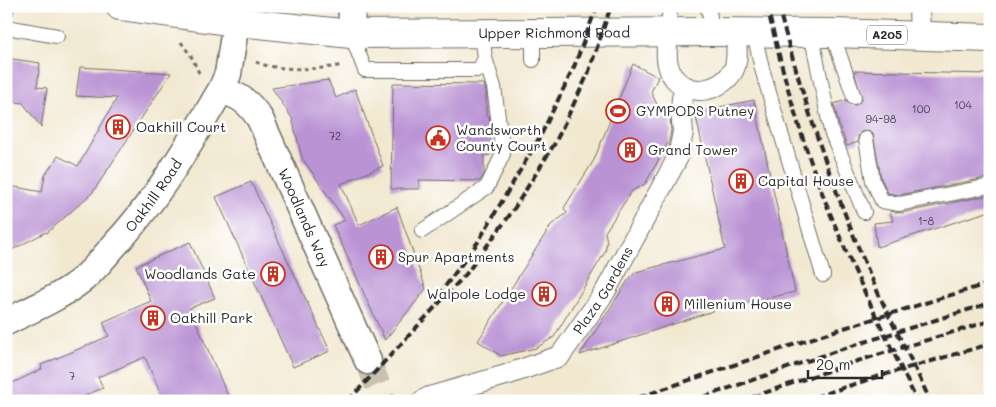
<svg xmlns="http://www.w3.org/2000/svg" width="996" height="407" font-family="Mali,sans-serif">
<rect width="100%" height="100%" fill="#fff"/>
<filter id="ink" filterUnits="userSpaceOnUse"><feTurbulence type="fractalNoise" baseFrequency=".02" numOctaves="2"/><feDisplacementMap in="SourceGraphic" scale="10" xChannelSelector="R" yChannelSelector="G"/><feConvolveMatrix kernelMatrix="1 2 1 2 8 2 1 2 1" color-interpolation-filters="sRGB"/></filter>
<filter id="wash" filterUnits="userSpaceOnUse"><feTurbulence type="fractalNoise" baseFrequency=".0096" numOctaves="4" result="noise"/><feDisplacementMap in="SourceGraphic" scale="20" xChannelSelector="R" yChannelSelector="G"/><feGaussianBlur stdDeviation="1.12" result="paint"/><feColorMatrix in="noise" values="0 0 0 0 0 0 0 0 0 0 0 0 0 0 0 0 0 1.4 0 .05"/><feComposite in="paint" operator="in"/></filter>
<g filter="url(#wash)">
<rect width="100%" height="100%" fill="#f2e8d0"/>
<g id="blocks">
<!-- building -->
<path fill="#ba93d4" d="M6,58L40,63L37,87L47,88L41,127L23,103L6,101Z
M633,64L658,77L651,92L664,119L670,117L671,131L669,141L645,184L632,191L605,232L607,242L605,252L554,337L536,348L501,356L478,341L551,225L567,213L564,208L594,160Z
M80,67L171,73L93,192L47,233L46,232L6,253V205L10,186L42,192L45,175L58,156L78,166L117,98L76,96Z
M854,71L990,74V177L899,195L888,193L881,178L873,134L869,131L861,132L858,136V142L847,146L839,125L834,104L846,100L849,104L856,105L862,99Z
M328,80L336,98L355,89L383,166L341,184L359,225L397,207L426,289L385,340L333,225L345,220L302,158L292,118L272,88Z
M393,83L484,84L486,92V116H489L491,128L490,155H484V174L480,181L419,180V189H391Z
M754,100L795,292L719,309L580,355L629,279L636,272L725,249L695,112Z
M251,182L330,351L293,367L216,197Z
M990,195V211L877,247L874,223L893,221L890,211L901,213Z
M190,242L215,298L190,308L230,401H164L145,357L98,377L103,388L72,401H6V386L42,369L41,365L109,336L103,322L151,301L136,266Z"/>
</g>
</g>
<g filter="url(#ink)">
<use href="#blocks" fill-opacity="0" stroke="#716d65" stroke-width="1"/>
<g fill="none" stroke-linecap="round" stroke-linejoin="round">
<!-- minor-tunnel -->
<path stroke="#cac2af" stroke-width="26" stroke-dasharray="26 13" stroke-linecap="butt" d="M368,361L384,401"/>
<!-- service casing -->
<g stroke="#716d65" stroke-width="16">
<path id="service" d="M707,6L710,16V32
M6,12L7,6
M6,27L57,36
M669,33C669,24 667,14 673,6
M754,33L762,69L823,275
M811,33L831,131L864,212
M832,33L854,97
M351,34L365,70H479L485,58L482,33
M533,60V33
M866,139L873,181L882,201L899,204L990,186
M422,231L487,187L503,154L494,87L485,58"/>
</g>
<!-- pedestrian casing -->
<g stroke="#716d65" stroke-width="22">
<g id="pedestrian">
<path d="M919,6L920,37"/>
<path d="M669,33C666,47 665,66 674,78C690,98 721,91 733,71C739,60 736,45 736,33"/>
<path id="s1" d="M422,401L429,397L506,375L560,356L605,292L678,157L683,132L681,110L682,98L687,87"/>
</g>
</g>
<!-- minor casing -->
<g stroke="#716d65" stroke-width="29">
<g id="minor">
<path d="M351,34L352,6"/>
<path id="s2" d="M221,90C240,96 249,102 260,119L368,361"/>
<path id="s3" d="M6,322C32,309 61,297 83,279C94,270 103,258 112,248C158,199 187,147 221,90L228,74L236,22"/>
</g>
</g>
<!-- trunk casing -->
<g stroke="#716d65" stroke-width="30">
<g id="trunk">
<path id="s4" d="M120,6L220,20L351,34L710,32L832,33L990,38"/>
</g>
</g>
<!-- path -->
<path stroke="#716d65" stroke-width="3" stroke-dasharray="4 4" stroke-linecap="butt" d="M181,42L191,56L200,75
M256,62C275,71 322,70 343,65"/>
<!-- service -->
<use href="#service" stroke="#fff" stroke-width="14"/>
<!-- pedestrian -->
<use href="#pedestrian" stroke="#fff" stroke-width="20"/>
<!-- minor -->
<use href="#minor" stroke="#fff" stroke-width="26"/>
<!-- trunk -->
<use href="#trunk" stroke="#fff" stroke-width="28"/>
<!-- rail -->
<path stroke="#2b2b2b" stroke-width="4" stroke-dasharray="8 4" stroke-linecap="butt" d="M767,6C780,61 794,115 813,168C841,248 880,324 917,401
M778,6C803,99 832,188 871,277C889,319 912,359 930,401
M438,296L478,242L541,135L574,67L597,6
M348,401L466,274L512,212L555,143L588,74L611,6
M628,401L831,332L990,283
M692,401L839,350L990,303
M741,401L851,363L990,321
M803,401L873,378L990,344"/>
</g>
</g>
<!-- icons -->
<defs>
<g id="stadium-ring" transform="scale(1.25)"><circle r="9.5" fill="#fff" stroke="#c8321e" stroke-width="1.5"/><path d="M0-5a6.5 5 0 1 0 0 10a6.5 5 0 1 0 0-10ZM-3.5-1.8h7v3.6h-7Z" fill="#c8321e"/></g>
<g id="building-ring" transform="scale(1.25)"><circle r="9.5" fill="#fff" stroke="#c8321e" stroke-width="1.5"/><path d="M-4-6H4V6H1V3H-1V6H-4ZM-2.5-4.3h1.7v1.8h-1.7ZM.8-4.3h1.7v1.8H.8ZM-2.5-1h1.7V.8h-1.7ZM.8-1h1.7V.8H.8Z" fill="#c8321e"/></g>
<g id="civic-ring" transform="scale(1.25)"><circle r="9.5" fill="#fff" stroke="#c8321e" stroke-width="1.5"/><path d="M-.6-6.5H3V-4.5H.6V-3L4-1V1h2V6H-6V1h2V-1L-.6-3ZM-1.2 2.5V6h2.4V2.5Z" fill="#c8321e"/></g>
</defs>
<g fill-rule="evenodd">
<use href="#stadium-ring" x="618" y="111"/>
<use href="#building-ring" x="118" y="127"/>
<use href="#civic-ring" x="438" y="138"/>
<use href="#building-ring" x="630" y="150"/>
<use href="#building-ring" x="741" y="181"/>
<use href="#building-ring" x="381" y="257"/>
<use href="#building-ring" x="273" y="274"/>
<use href="#building-ring" x="544" y="294"/>
<use href="#building-ring" x="667" y="304"/>
<use href="#building-ring" x="153" y="318"/>
</g>
<g text-anchor="middle" stroke-width="5" stroke-linejoin="round" paint-order="stroke">
<!-- number labels -->
<g font-size="11" fill="#4f4555">
<text x="963" y="109">104</text>
<text x="921" y="113">100</text>
<text x="881" y="123">94-98</text>
<text x="335" y="140">72</text>
<text x="926" y="225">1-8</text>
<text x="72" y="380">7</text>
</g>
<!-- shield labels -->
<rect fill="#fff" stroke="#6b6b6b" stroke-width="1" x="867" y="25.5" width="40" height="19" rx="4"/>
<g font-size="12" font-weight="bold" fill="#2b2b2b">
<text x="887" y="39">A205</text>
</g>
<!-- street labels -->
<g font-size="14" fill="#2b2b2b" stroke="#fff">
<text dy="5" stroke="none"><textPath href="#s4" startOffset="436">Upper Richmond Road</textPath></text>
<text dy="5" stroke="none"><textPath href="#s3" startOffset="198">Oakhill Road</textPath></text>
<text dy="5" stroke="none"><textPath href="#s2" startOffset="158">Woodlands Way</textPath></text>
<text dy="5" stroke="none"><textPath href="#s1" startOffset="224">Plaza Gardens</textPath></text>
</g>
<!-- poi labels -->
<g font-size="14" fill="#2b2b2b" stroke="#fff" text-anchor="start">
<text x="636" y="116">GYMPODS Putney</text>
<text x="136" y="132">Oakhill Court</text>
<text x="456" y="135">Wandsworth<tspan x="456" dy="16">County Court</tspan></text>
<text x="648" y="155">Grand Tower</text>
<text x="758" y="186">Capital House</text>
<text x="398" y="262">Spur Apartments</text>
<text x="256" y="279" text-anchor="end">Woodlands Gate</text>
<text x="526" y="299" text-anchor="end">Walpole Lodge</text>
<text x="684" y="309">Millenium House</text>
<text x="170" y="323">Oakhill Park</text>
</g>
</g>
<!-- margin -->
<rect width="996" height="407" fill="none" stroke="#fff" stroke-width="25"/>
<!-- scale -->
<path d="M808 370v8h74v-8" fill="none" stroke="#2b2b2b" stroke-width="2.5"/>
<text x="816" y="370" font-size="15" fill="#2b2b2b" stroke="#ffffff" stroke-width="4" paint-order="stroke">20 m</text>
</svg>
